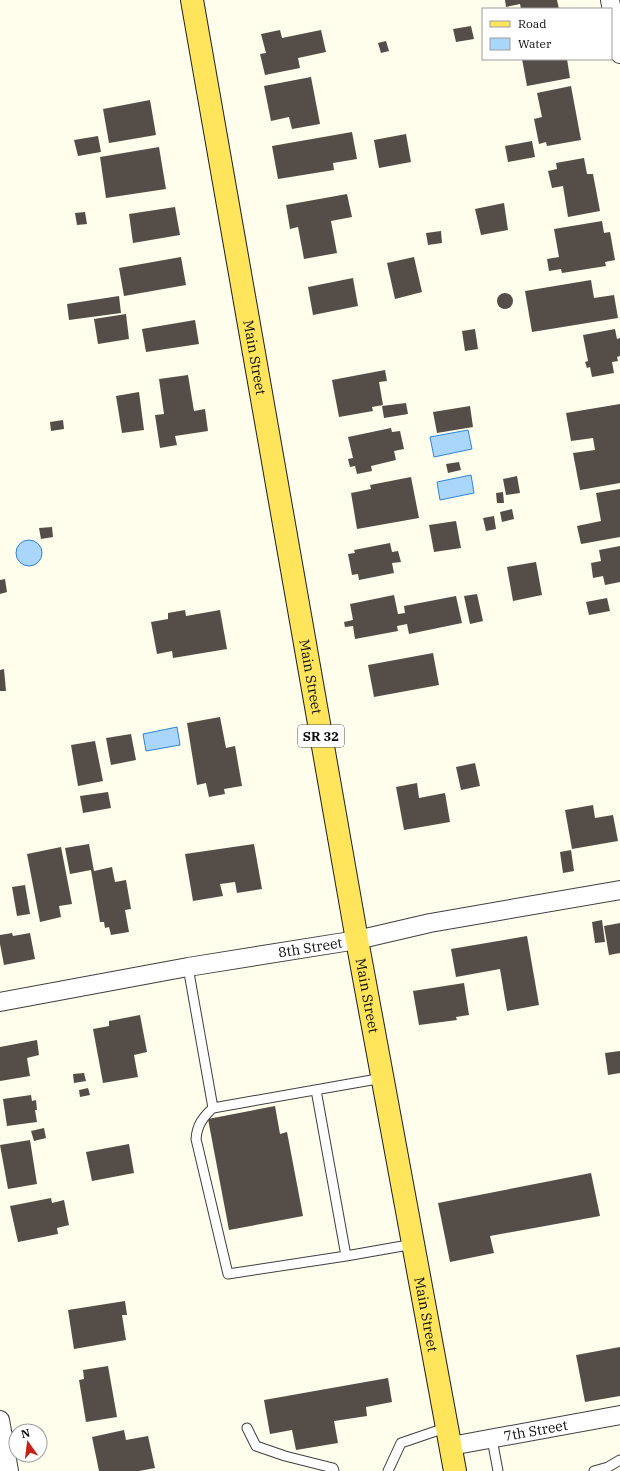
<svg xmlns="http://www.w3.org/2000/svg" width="620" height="1471" font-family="'IBM Plex Serif',serif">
<rect width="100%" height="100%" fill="#fffdeb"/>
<!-- water -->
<path fill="#abd6fb" stroke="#2d85d7" d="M468,430L472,449L434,457L430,437Z
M471,475L474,493L440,500L437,482Z
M16 553a13 13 0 1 1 26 0a13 13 0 1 1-26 0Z
M177,727L180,745L146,751L143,734Z"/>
<!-- building -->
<path fill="#554e48" d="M505,0H557L559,9H521L520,4L506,7Z
M471,26L474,39L456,42L453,29Z
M280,30L282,38L321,30L326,52L298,58L300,68L265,75L260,54L266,53L261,34Z
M386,41L389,51L381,53L378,43Z
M522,59H567L570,78L527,86Z
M311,77L320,124L292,129L289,117L271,121L264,86Z
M571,86L581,140L547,146L546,142L539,144L534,119L542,117L537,93Z
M150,100L156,135L109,143L103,109Z
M352,132L357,159L333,163L334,170L278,179L272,146Z
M406,134L411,162L379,168L374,140Z
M98,136L101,152L78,156L74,140Z
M532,141L535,157L508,162L505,146Z
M159,147L166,189L106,198L100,157Z
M584,158L587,174H593L600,211L568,217L563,186L552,188L548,171L557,169L556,163Z
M347,194L352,217L331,221L337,253L304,259L298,227L290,229L286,205Z
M504,203L508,230L481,235L475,209Z
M175,207L180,235L133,243L129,214Z
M85,212L87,224L77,225L75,213Z
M602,221L604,233L610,232L615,260L605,262L606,266L562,273L561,269L549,271L547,259L559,257L554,229Z
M441,231L442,243L428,245L426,233Z
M181,257L186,285L124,296L119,268Z
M414,257L422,292L395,299L387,263Z
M353,278L358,306L313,315L308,287Z
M591,280L594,298L614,295L618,318L532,332L525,291Z
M497 301a8 8 0 1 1 16 0a8 8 0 1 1-16 0Z
M119,296L121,313L69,320L67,304Z
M126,314L129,339L98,344L94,319Z
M195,320L199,344L146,352L142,329Z
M475,329L478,349L465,351L462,331Z
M615,329L617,339L620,338V356L617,357L618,361L612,362L614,373L592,377L590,367L587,368L585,362L588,361L583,335Z
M385,370L387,381L379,382L383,405L372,407L373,411L339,417L332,380Z
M188,375L194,411L205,409L208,431L175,436L177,445L160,448L155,415L164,414L159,379Z
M139,392L144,430L122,433L116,396Z
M406,403L408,414L384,418L382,406Z
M620,404V483L580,490L573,453L595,450L593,438L571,441L566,413Z
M470,406L473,427L437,433L433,412Z
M63,420L64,429L51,431L50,422Z
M391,428L392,432L400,431L404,449L394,451L396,460L371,466L372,471L357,474L355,466L350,467L348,459L353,458L348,437Z
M459,462L461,470L448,473L446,464Z
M517,476L520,493L506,495L503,479Z
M411,477L419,518L357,529L351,493L371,489L370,485Z
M620,489V537L581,544L577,526L601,521L596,493Z
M503,492L504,503H497L496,493Z
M512,509L514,519L502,522L500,512Z
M494,516L496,529L486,531L483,518Z
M456,521L461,548L434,552L429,525Z
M52,527L53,537L41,539L39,528Z
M390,543L392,552L398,551L401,562L392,563L394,573L359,580L358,574L352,575L348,554L355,553L354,550Z
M620,546V582L605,585L603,576L593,578L591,563L601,561L599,550Z
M536,562L542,595L513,601L507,567Z
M5,579L7,592L0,594V580Z
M477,594L483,621L470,624L464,596Z
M394,595L398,614L405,613L404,606L456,596L462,623L409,634L407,624L397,626L398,631L355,639L353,626L345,627L344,622L353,620L350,604Z
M607,598L610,611L589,615L586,602Z
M185,610L186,616L220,610L227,649L173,658L172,651L157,654L151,622L168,619V613Z
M433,653L439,685L374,697L368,665Z
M4,669L6,691H0V670Z
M220,717L226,748L235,746L242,786L224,789L225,794L209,797L206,783L197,785L187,723Z
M131,734L136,760L111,765L106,738Z
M95,741L103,781L78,786L71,745Z
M475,763L480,786L461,790L456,767Z
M417,783L419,798L445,793L450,822L404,830L396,787Z
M108,792L111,808L83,813L80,796Z
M593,805L595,818L613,815L618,841L572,849L565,810Z
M89,844L94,871L112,867L115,882L126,880L131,909L125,910L129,932L111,935L109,927L105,928L104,922H100L91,870L70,874L65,848Z
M254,844L262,889L237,893L235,882L220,884L223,896L193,901L185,854Z
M61,847L72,904L59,906L61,917L40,922L27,854Z
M571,850L574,871L563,873L560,852Z
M25,885L30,914L17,916L12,887Z
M602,920L605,942L595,943L592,922Z
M620,923V953L609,955L604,926Z
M12,933L13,936L30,933L35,959L4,965L0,944V935Z
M527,936L539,1005L507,1011L500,969L456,977L451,949Z
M464,983L469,1015L456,1017L457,1020L419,1025L413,991Z
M140,1015L147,1052L134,1055L138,1077L103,1083L93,1029L109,1026V1021Z
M37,1040L39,1055L27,1058L30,1076L0,1081V1047Z
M620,1051V1073L608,1075L605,1053Z
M84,1073L86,1081L74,1083L73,1074Z
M88,1088L90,1095L80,1097L79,1090Z
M31,1095L32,1101L36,1100L37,1110H35L37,1122L7,1126L3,1099Z
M275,1106L280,1134L287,1132L303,1216L229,1230L208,1119Z
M44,1128L46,1138L34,1141L31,1131Z
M30,1140L37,1184L8,1189L0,1145Z
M129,1144L134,1173L92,1181L86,1152Z
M591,1173L600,1216L490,1236L494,1253L450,1262L438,1203Z
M51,1198L52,1203L64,1200L69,1225L57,1228L58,1234L18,1242L10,1206Z
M125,1301L127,1315H122L126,1340L74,1349L68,1310Z
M620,1347V1396L585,1402L576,1355Z
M108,1366L117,1417L86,1422L79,1380L84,1379L83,1370Z
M388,1378L392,1402L366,1407L367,1416L334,1421L338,1443L296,1450L292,1430L270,1434L264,1400Z
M124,1430L126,1440L148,1436L155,1468L139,1471H99L92,1437Z"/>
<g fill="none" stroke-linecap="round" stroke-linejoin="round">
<!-- lane casing -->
<g stroke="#3f3f3f" stroke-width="11">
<path id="lane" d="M188,967L213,1108L383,1078
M316,1090L346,1256
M213,1108C203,1117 197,1125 196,1139L228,1274L346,1256L414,1244
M247,1428L256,1446L285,1456L333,1468L334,1471
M492,1439L498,1471
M388,1471L401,1443L448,1427
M594,1471L608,1467L620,1460"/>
</g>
<!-- street casing -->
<g stroke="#3f3f3f" stroke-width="20">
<g id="street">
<path d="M610,0L620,54"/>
<path id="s1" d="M0,1002L188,967L357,940L430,923L620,890"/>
<path d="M0,1420L9,1471"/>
<path id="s2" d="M451,1446L620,1415"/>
</g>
</g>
<!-- primary casing -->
<g stroke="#1d1d1d" stroke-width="24">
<g id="primary">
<path id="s3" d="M192,0L357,940L455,1471"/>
</g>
</g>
<!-- lane -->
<use href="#lane" stroke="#fff" stroke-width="9"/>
<!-- street -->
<use href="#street" stroke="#fff" stroke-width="18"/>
<!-- primary -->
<use href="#primary" stroke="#ffe55b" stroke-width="22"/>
</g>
<g text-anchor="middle" stroke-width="4" stroke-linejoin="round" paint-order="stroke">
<!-- shield labels -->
<rect fill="#fff" stroke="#555" stroke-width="1" x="298" y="725" width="46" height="22" rx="3"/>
<g font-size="13" font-weight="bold" fill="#0c0c0c">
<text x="321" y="741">SR 32</text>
</g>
<!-- street labels -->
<g font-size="14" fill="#0c0c0c" stroke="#fff">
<text dy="5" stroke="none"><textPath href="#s3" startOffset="363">Main Street</textPath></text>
<text dy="5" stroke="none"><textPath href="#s3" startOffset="687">Main Street</textPath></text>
<text dy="5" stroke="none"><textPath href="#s1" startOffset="315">8th Street</textPath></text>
<text dy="5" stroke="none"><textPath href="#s3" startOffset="1011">Main Street</textPath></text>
<text dy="5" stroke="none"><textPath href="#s3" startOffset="1335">Main Street</textPath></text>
<text dy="5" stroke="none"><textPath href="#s2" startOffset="86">7th Street</textPath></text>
</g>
</g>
<!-- legend -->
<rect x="482" y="8" width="130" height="52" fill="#ffffff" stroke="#9e9e9e"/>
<rect x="490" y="21" width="20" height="6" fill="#ffe55b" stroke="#9e9e9e"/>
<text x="518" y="28" font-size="12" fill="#0c0c0c">Road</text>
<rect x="490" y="38" width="20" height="12" fill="#abd6fb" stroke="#9e9e9e"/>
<text x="518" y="48" font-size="12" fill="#0c0c0c">Water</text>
<!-- north arrow -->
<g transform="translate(28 1443) rotate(346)"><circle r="19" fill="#ffffff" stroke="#9e9e9e"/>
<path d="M0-3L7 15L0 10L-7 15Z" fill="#c6201a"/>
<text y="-6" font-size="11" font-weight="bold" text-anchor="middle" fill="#0c0c0c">N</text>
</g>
</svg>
